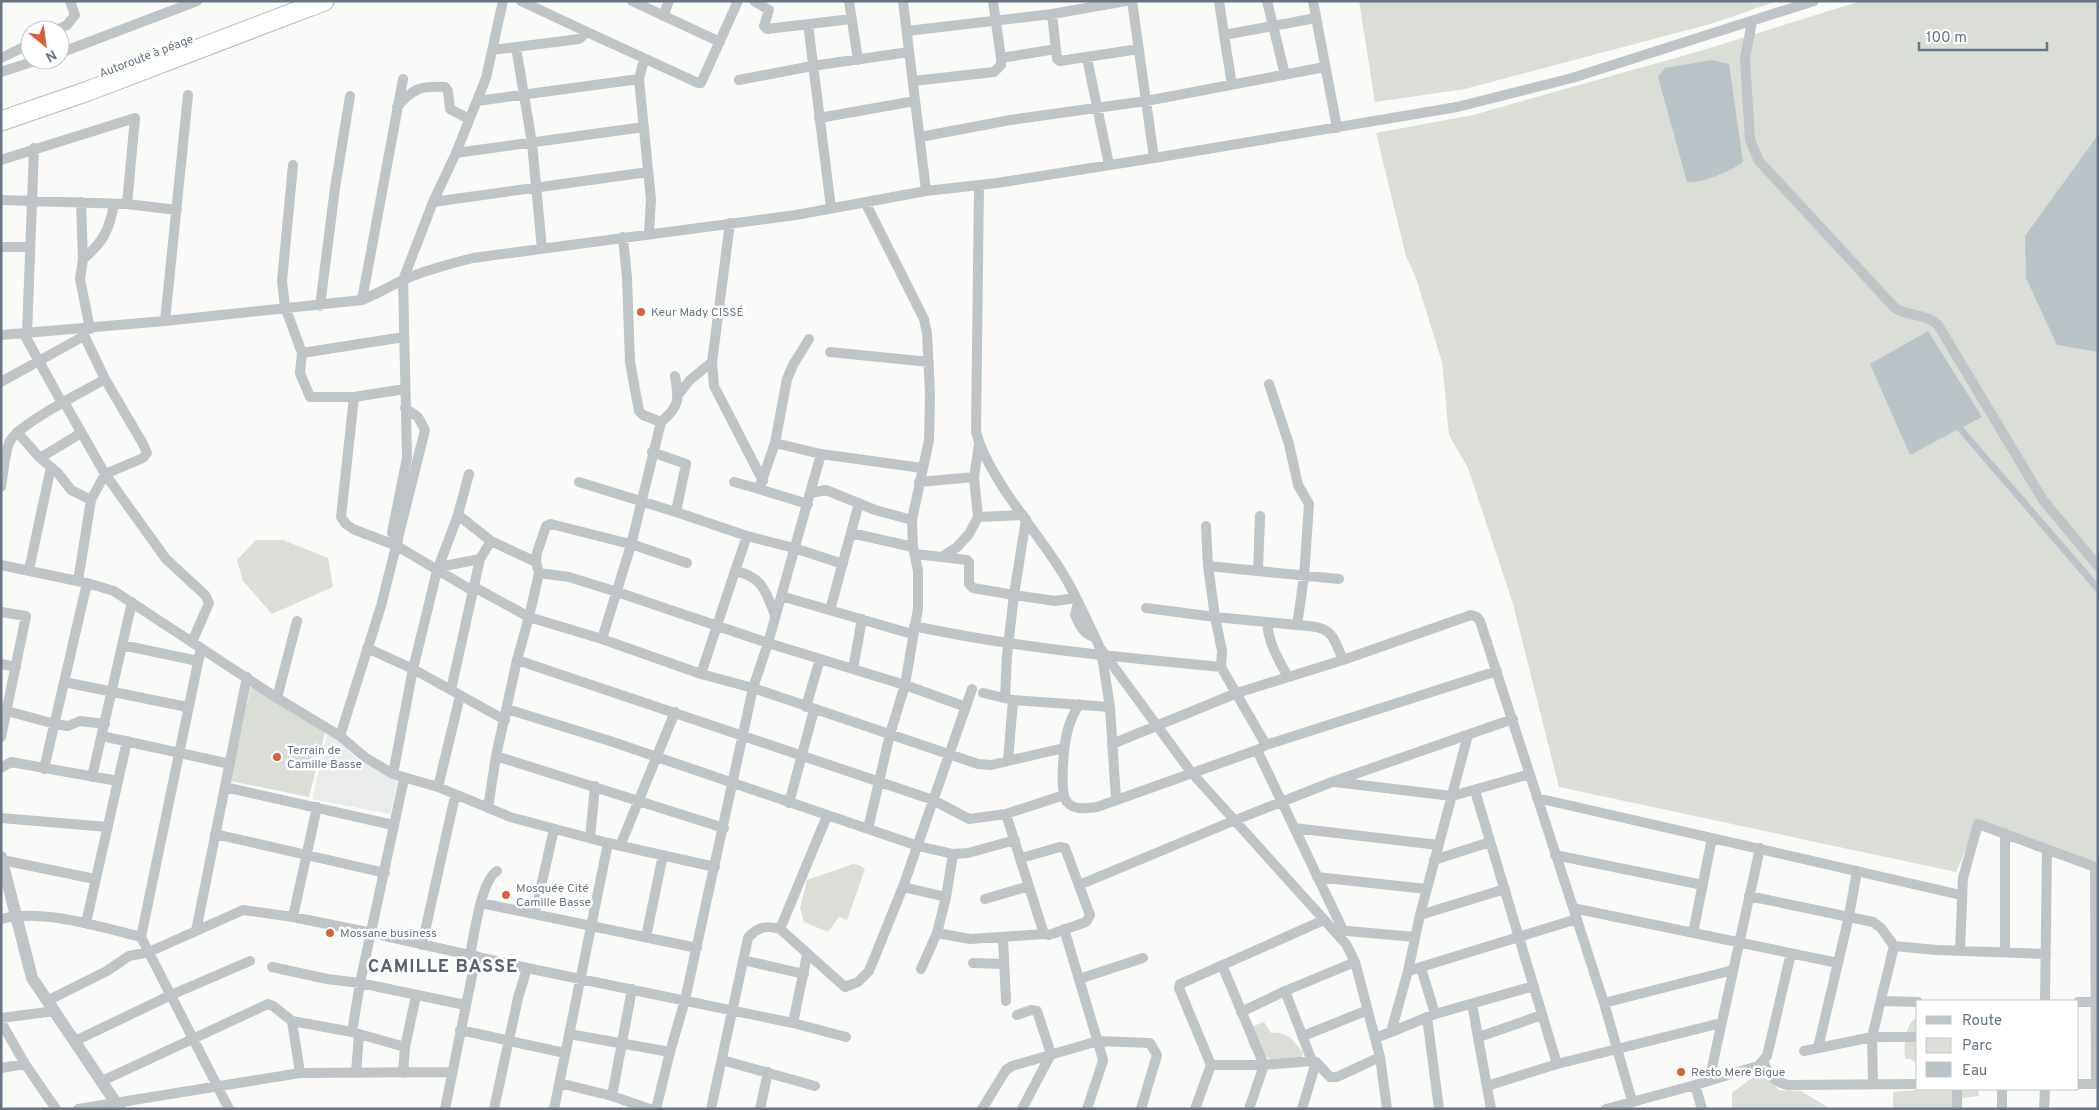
<svg xmlns="http://www.w3.org/2000/svg" width="2099" height="1110" font-family="Overpass,sans-serif">
<rect width="100%" height="100%" fill="#fafaf8"/>
<!-- built -->
<path fill="#eaeceb" d="M328,731L359,761L397,781L390,814L312,799Z"/>
<!-- green -->
<path fill="#daded7" d="M1359,1H1777L1714,23L1465,89L1375,102Z
M1861,1H2098V866L1977,823L1956,872L1559,787L1513,604L1468,468L1449,435L1442,362L1416,278L1406,256L1376,133L1473,115L1700,51Z
M256,540H283L328,558L333,587L272,614L243,581L237,560Z
M252,682L325,733L309,797L230,781Z
M853,864L859,865L865,869L847,920L839,917L828,932L804,922L800,908L807,880Z
M1914,1019H1918V1089H1978L1979,1096L1962,1098V1109H1893V1092L1917,1090V1063L1910,1059H1905C1904,1046 1904,1029 1914,1019Z
M1264,1022L1271,1033C1288,1031 1294,1041 1303,1053L1300,1065L1273,1066L1269,1058L1251,1049L1246,1034L1251,1027Z
M1762,1073L1779,1090L1801,1091L1831,1109H1732V1093L1749,1080Z"/>
<!-- water -->
<path fill="#bac4c8" d="M1712,60L1729,64L1743,162C1731,171 1701,184 1687,182L1658,77L1665,68Z
M2098,135V352L2057,345L2026,278L2025,236Z
M1928,331L1982,417L1963,427L2098,583V594L1957,430L1910,455L1870,364Z"/>
<g fill="none" stroke-linecap="round" stroke-linejoin="round">
<!-- motorway casing -->
<g stroke="#b5b9bc" stroke-width="21">
<path id="motorway" d="M1,121L88,91L324,1"/>
</g>
<!-- minor -->
<path stroke="#bfc4c7" stroke-width="10" d="M521,1L587,32
M632,1L720,42
M754,1L769,10L764,26L767,29L851,19
M849,1L858,60
M903,1L926,191
M1132,1L1154,158
M1219,1L1224,35L1316,18
M1267,1L1285,75
M1313,1L1337,128
M1052,14L1057,59L1060,61L1139,49
M663,16L669,1
M1752,21L1745,59L1750,140L1759,161L1895,308C1909,317 1926,313 1938,325L2043,500L2098,566
M808,24L831,208
M57,30L67,25L75,15L70,1
M907,31L1052,14L1126,1
M1224,35L1232,85
M516,47L532,143L542,249
M492,50L579,39L587,32L698,83H701L738,1
M60,53L197,1
M1,58L30,44
M1001,58L1056,49
M1087,58L1109,165
M644,59L639,79L651,200L649,233
M1,72L38,60
M739,80L812,66L909,52
M913,81L994,72L1001,65V58L993,1
M477,101L639,79
M397,107C413,88 420,86 445,87L448,91L450,109L469,119
M819,118L915,101
M920,137L1010,120L1146,101L1325,67
M456,153L644,127
M1,160L135,118L127,204
M293,165L282,281L285,307L302,353L300,373L310,397H354L405,389
M979,185L976,432C988,477 1034,528 1060,569C1074,590 1084,615 1095,637
M1,200L127,204L177,210
M81,202L83,259
M433,202L648,172
M865,202L924,319L927,333L930,394L929,440L912,520L913,547L918,571V608L905,685L890,734L868,829
M730,223L712,362L714,386L763,481
M623,237L627,278L630,362L639,411L643,415L661,422
M1,247H30
M362,300L403,79
M320,306L335,188L350,96
M165,321L188,95
M90,329L80,279L83,259C103,243 110,228 114,204
M24,334L62,403
M27,334L34,148
M1,335L165,321L362,300C377,294 390,286 405,279C427,270 449,264 473,258L796,215L926,191L997,183L1154,158L1457,107L1572,78L1814,1
M830,352L929,362
M302,353L404,337
M1,382L84,336
M678,395L690,380L712,362
M354,397L341,517L346,524L353,529L397,546L473,591
M64,402L105,474L166,559L205,595L209,603L192,642
M17,432L40,458L58,473L71,490L91,500L105,474L143,458L147,453L143,444L105,379L81,329
M775,443L821,454L922,468
M979,444L974,477L978,517L969,534L957,547L942,557L967,560L969,562V584L973,588L1014,595L1026,519
M652,452L686,464L676,512
M40,458L81,433
M579,482L676,512L747,536L794,548L843,564
M734,482L759,489
M919,482L974,477
M1,487C3,475 5,451 10,441C20,423 85,391 105,379
M811,493L826,490L875,510L912,520
M808,504L759,489L775,443L787,379L793,365L809,339
M458,515L491,541L536,562
M978,517L1023,515
M851,533L913,547
M747,536L735,571C762,576 766,592 775,615
M398,542L392,533L407,458L403,280L433,202L456,153L486,78L503,1
M915,554L942,557
M1,565L87,583L114,591L277,698L340,736L366,758L393,774L438,787L510,817L608,843L715,867
M1208,566L1339,579
M439,567L480,559
M29,570L51,467
M1258,571L1260,516
M539,573L569,577L617,592L768,643L905,685L966,707
M78,581L91,500
M474,587L529,617L602,639L701,674L753,688L978,764L991,765L1008,761
M781,596L912,634
M1078,603L1075,615C1079,625 1084,635 1095,637L1100,648L1191,772L1346,944L1355,962L1380,1057L1387,1109
M1146,608L1215,617L1208,566L1206,526
M830,610L859,503
M1,612L26,616L1,737
M1267,623C1269,644 1278,659 1288,677
M1297,625C1330,627 1331,630 1343,660
M914,626C1016,648 1118,657 1221,667
M602,639L631,545L661,422C680,406 679,400 675,376
M122,645L198,661
M201,648L141,937L229,1109
M367,648L413,669L505,720
M1102,656L1110,707L1116,799
M517,660L880,782L933,800L969,819L1006,814L1064,795
M1,664L16,667
M853,669L862,619
M701,674L735,571
M64,682L187,707
M451,690L480,559L491,541
M983,693L1013,700L1110,707
M277,698L297,621
M1005,698L1007,655L1014,595L1055,601L1075,598
M1013,700L1008,761L1064,748
M1079,704C1074,713 1069,723 1067,733C1064,745 1059,793 1067,802C1075,811 1087,808 1097,807L1257,750L1266,745L1497,671
M806,707L820,659
M507,709L610,741L918,846L953,854L968,853L1015,840
M7,711L55,724L68,726L80,721L105,724
M102,736L230,764
M340,736L381,606L425,430L418,417L405,408
M1112,744L1237,693L1343,660L1471,615L1477,617L1480,621L1604,1003L1632,1101
M1266,745L1221,667L1222,651L1215,617L1297,625L1304,577L1309,504L1298,485L1289,444L1269,384
M1257,750L1343,930
M496,756L724,828
M1,768L11,762L118,781
M44,769L87,583
M393,774L413,669L437,571L458,515L469,474
M92,777L132,602
M1335,782L1452,796L1530,774
M225,787L393,825
M438,787L460,696
M1475,791L1557,1064
M1537,798L1961,895
M789,803L814,710
M488,808L496,756L517,660L529,617L539,573L536,562L537,553L546,526L551,524L634,545L687,563
M1006,814L1044,934
M1,818L108,827
M1294,828L1438,845
M215,834L385,873
M590,838L595,786
M620,846L675,712
M1555,855L1703,885
M2,860L95,879
M1434,860L1490,842
M2095,867L2096,1084
M1317,877L1426,889
M1079,885L1233,821L1332,782L1513,719
M903,887L972,689
M1749,896L1873,922L1881,928L1894,946
M985,899L1029,886
M481,903L697,948
M1573,908L1838,963
M535,913L554,829
M1420,915L1505,889
M293,917L317,807
M1,919C41,908 101,927 141,937
M86,923L127,741
M780,929L827,816
M1064,929L1102,1056L1103,1061L1087,1109
M1336,930L1415,937
M196,931L247,677
M937,933L970,939L1044,934L1049,935L1086,922L1090,915L1065,848L1060,847L1021,858
M1693,933L1712,838
M646,937L663,855
M1003,938L1006,1001
M422,945L455,796
M1960,951L1963,878L1978,824L2098,868
M2005,952V833
M470,955C474,936 481,880 497,871
M743,960L804,974
M973,963L1004,964
M1222,965L1264,1065L1249,1109
M272,967L327,979L360,983L465,1005
M1421,968L1435,1014
M921,969L937,933L946,897L953,854
M1408,971L1577,919
M1079,979L1143,958
M1285,991L1312,1061
M47,1001L107,971L129,956L149,952L243,910L293,917L372,933L527,968L793,1023L846,1037
M1881,1001L1918,1002
M2045,1001L2047,849
M2078,1002H2098
M1604,1003L1733,970
M1472,1004L1491,1109
M1241,1012L1285,991L1355,962
M1017,1015L1031,1010L1037,1011L1051,1054L1022,1109
M1427,1017L1439,1109
M1,1018L55,1011
M292,1021L300,1073
M1,1022L25,1064L56,1109
M793,1023L807,955
M460,1030L565,1053
M352,1032L360,983L404,779
M1391,1032L1435,1014L1534,986
M569,1034L670,1052
M1303,1036L1368,1010
M1479,1037L1542,1015
M1375,1038L1391,1032L1408,971L1420,915L1468,735
M75,1041L171,995L250,961
M1818,1048L1849,916L1857,871
M1804,1051L1872,1037H1918
M722,1060L815,1086
M1763,1061C1769,1075 1773,1082 1788,1085L1918,1084
M1211,1065H1264L1312,1061L1316,1062L1330,1077H1337L1380,1057
M1,1068L25,1064
M356,1073L359,1034
M403,1073L405,1047L416,996
M102,1081L268,1004L273,1006L292,1021L352,1032L405,1047
M1709,1081L1760,848
M559,1083L612,1096L650,1109
M1873,1083L1872,1037L1894,946L1937,950L2046,954
M2078,1084H2098
M1695,1085L1702,1109
M1487,1086L1557,1064L1721,1023
M612,1096L632,989
M78,1109L300,1073L451,1072
M445,1109L476,956
M494,1109L518,998L527,968
M554,1109L608,843
M656,1109L670,1052L685,1000L753,688L768,643L821,454
M711,1109L748,938C757,927 766,925 780,929L845,987L858,982L869,971L903,887L946,897
M760,1109L768,1072
M982,1109L1006,1070L1012,1066L1098,1041L1150,1043L1157,1055L1141,1109
M1195,1109L1211,1065L1179,988L1180,984L1324,920
M1302,1109L1316,1062
M1606,1109L1695,1085L1758,1066L1767,1056L1791,953
M1957,1109V1089
M2002,1109V1089
M2044,1109L2045,1089"/>
<!-- tertiary -->
<path stroke="#bfc4c7" stroke-width="12" d="M1,857L32,978L120,1109"/>
<!-- motorway -->
<use href="#motorway" stroke="#fff" stroke-width="19"/>
</g>
<!-- markers -->
<g fill="#d96038" stroke="#fff" stroke-width="2">
<circle cx="641" cy="312" r="5"/>
<circle cx="277" cy="757" r="5"/>
<circle cx="506" cy="895" r="5"/>
<circle cx="330" cy="933" r="5"/>
<circle cx="1681" cy="1072" r="5"/>
</g>
<g text-anchor="middle" stroke-width="5" stroke-linejoin="round" paint-order="stroke">
<!-- street labels -->
<g font-size="12" fill="#667581" stroke="#fff">
<text transform="translate(146 56) rotate(-21)" y="4">Autoroute à péage</text>
</g>
<!-- poi labels -->
<g font-size="12" fill="#667581" stroke="#fff" text-anchor="start">
<text x="651" y="316">Keur Mady CISSÉ</text>
<text x="287" y="754">Terrain de<tspan x="287" dy="14">Camille Basse</tspan></text>
<text x="516" y="892">Mosquée Cité<tspan x="516" dy="14">Camille Basse</tspan></text>
<text x="340" y="937">Mossane business</text>
<text x="1691" y="1076">Resto Mere Bigue</text>
</g>
<!-- district labels -->
<g font-size="18" font-weight="bold" letter-spacing="1" fill="#58636c" stroke="#fff">
<text x="443" y="972">CAMILLE BASSE</text>
</g>
</g>
<!-- border -->
<rect width="2099" height="1110" fill="none" stroke="#667581" stroke-width="5"/>
<!-- legend -->
<rect x="1916" y="1000" width="162" height="90" fill="#ffffff" stroke="#c2c8cd"/>
<rect x="1926" y="1016" width="25" height="8" fill="#bfc4c7" stroke="#c2c8cd"/>
<text x="1962" y="1025" font-size="15" fill="#667581">Route</text>
<rect x="1926" y="1038" width="25" height="15" fill="#daded7" stroke="#c2c8cd"/>
<text x="1962" y="1050" font-size="15" fill="#667581">Parc</text>
<rect x="1926" y="1062" width="25" height="15" fill="#bac4c8" stroke="#c2c8cd"/>
<text x="1962" y="1075" font-size="15" fill="#667581">Eau</text>
<!-- north arrow -->
<g transform="translate(45 45) rotate(151)"><circle r="24" fill="#ffffff" stroke="#c2c8cd"/>
<path d="M0-4L9 19L0 12L-9 19Z" fill="#d96038"/>
<text y="-8" font-size="14" font-weight="bold" text-anchor="middle" fill="#667581">N</text>
</g>
<!-- scale -->
<path d="M1919 42v8h128v-8" fill="none" stroke="#667581" stroke-width="2.5"/>
<text x="1926" y="42" font-size="15" fill="#667581" stroke="#ffffff" stroke-width="4" paint-order="stroke">100 m</text>
</svg>
